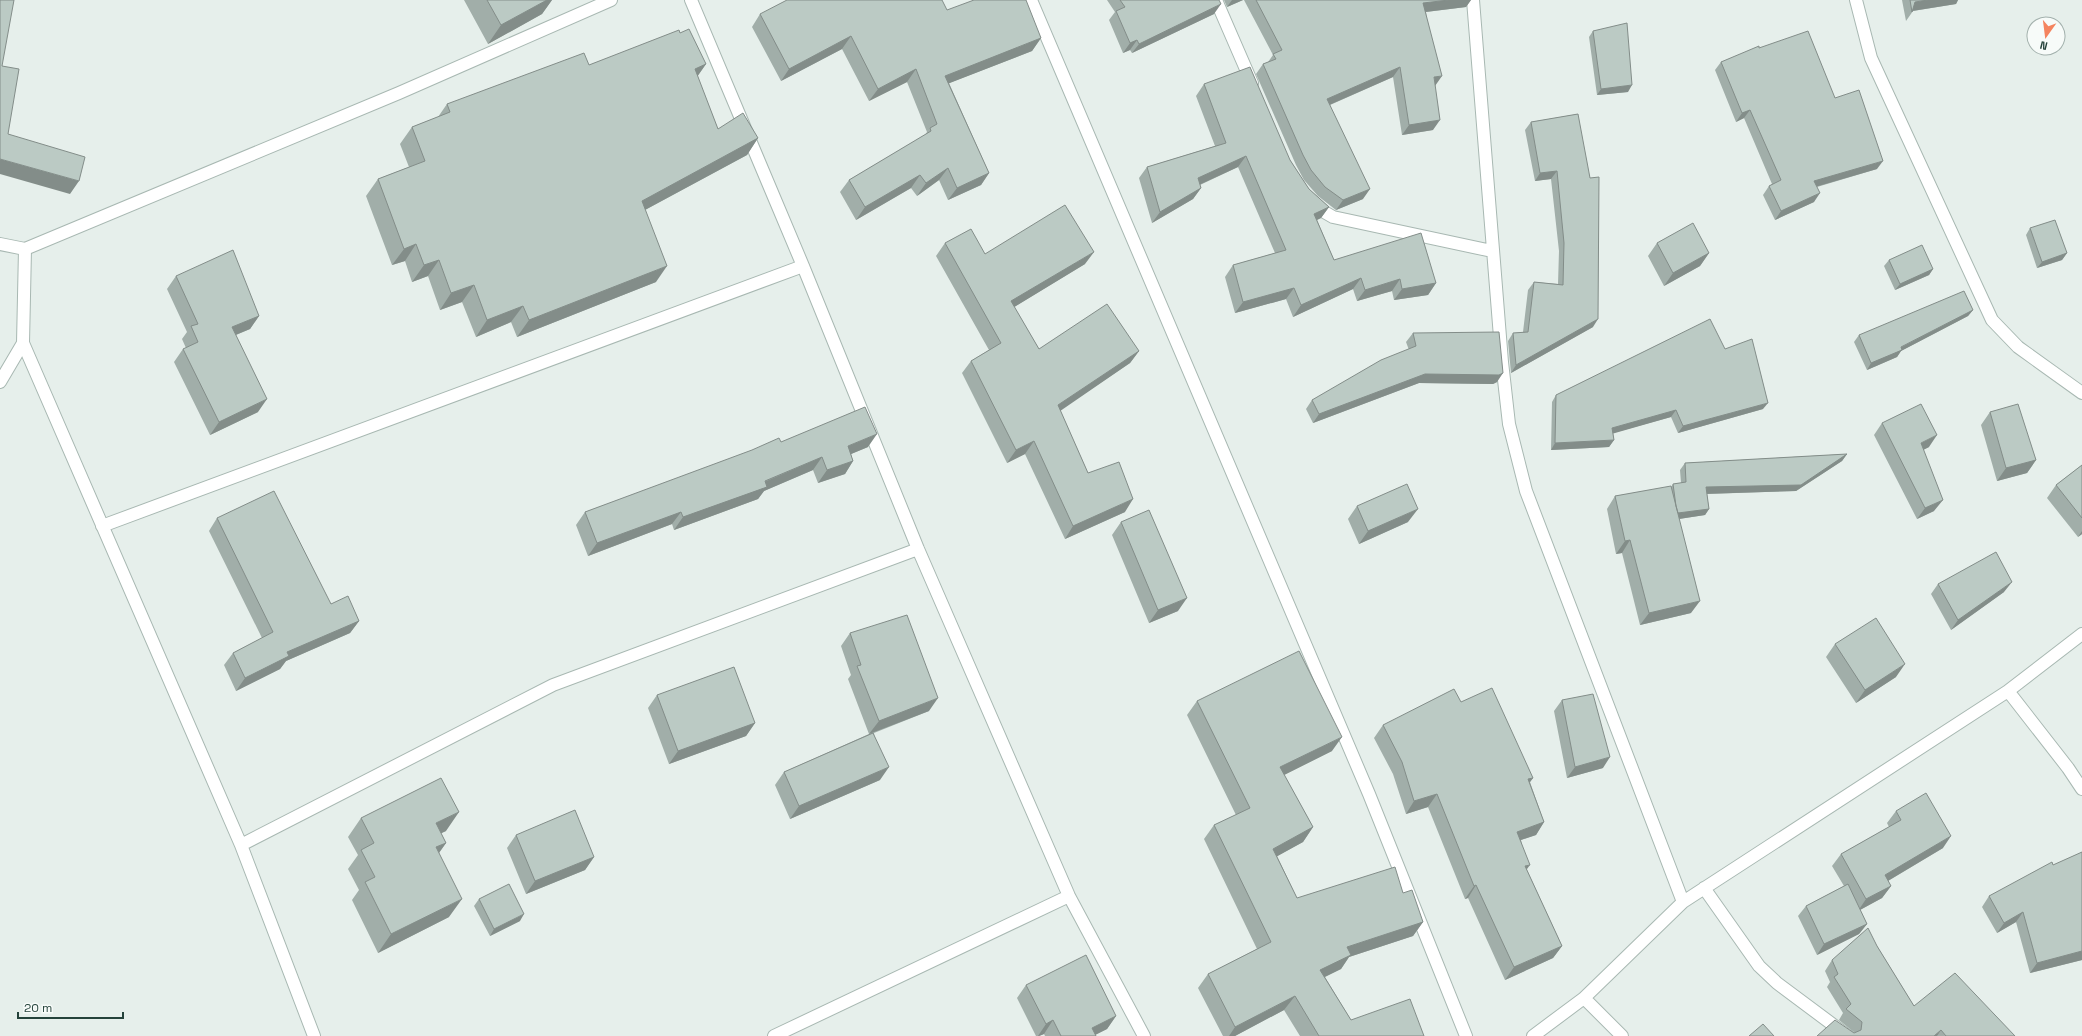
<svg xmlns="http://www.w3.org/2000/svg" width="2082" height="1036" font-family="'Space Grotesk',sans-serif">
<rect width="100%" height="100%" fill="#e6efeb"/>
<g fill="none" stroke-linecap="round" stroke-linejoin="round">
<!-- minor casing -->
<g stroke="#a8b8b2" stroke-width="14">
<path id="minor" d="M691,0L803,266L918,549L1069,896L1144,1036
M1031,0L1369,794L1466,1036
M1216,0L1252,83
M1473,0L1502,362L1509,424L1526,491L1683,902
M1856,0L1871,58L1992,320L2018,347L2082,393
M1312,202L1319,209L1333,217L1492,251
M0,244L25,249L399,93L611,0
M25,249L23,343L241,845L314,1036
M0,382L23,343
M102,526L803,266
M2008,691L2068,768L2082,789
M241,845L553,685L918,549
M1704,888L1759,966L1777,983L1848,1036
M1584,998L1622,1036
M774,1036L1069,896
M1533,1036L1584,998L1683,902L2008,691L2082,634"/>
</g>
<!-- minor -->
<use href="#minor" stroke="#fff" stroke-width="12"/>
</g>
<!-- wall -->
<path fill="#a1aea9" d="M464,0H552L542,14L488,44Z
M1107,0H1219L1214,14L1132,53L1130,50L1123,53L1109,20L1115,12Z
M1224,0H1243L1227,7Z
M1244,0H1471L1466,7L1426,12L1435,86L1433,130L1402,135L1393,77L1330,105L1363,199L1336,210L1318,196L1304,180L1296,165L1256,74L1263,64L1268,62L1273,55Z
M1902,0H1958L1956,4L1913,11L1906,21Z
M947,10L1041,38L1032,51L949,83L989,173L981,185L948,200L939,180L917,196L911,188L856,220L840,192L849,180L925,135L927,132L907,82L869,101L842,49L781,81L752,27L760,14Z
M1593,31L1628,92L1597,95L1589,37Z
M680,33L706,64L697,77L718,129L758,138L747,155L645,210L656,282L517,337L511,322L476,337L462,302L440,310L428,276L412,282L405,261L392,265L366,196L378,179L409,167L400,144L412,127L438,117L447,104L589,65Z
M1759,48L1835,98L1877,169L1817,187L1814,202L1775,220L1763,195L1769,186L1772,184L1744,118L1736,122L1715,70L1721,62Z
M1204,84L1290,160L1309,189L1329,207L1321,218L1317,220L1334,260L1436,283L1428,295L1394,300L1392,291L1357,301L1353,289L1293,317L1286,299L1235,313L1225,277L1233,265L1275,253L1238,167L1200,185L1201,188L1193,199L1152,223L1139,178L1147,167L1215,146L1196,96Z
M1578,114L1593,327L1511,373L1508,341L1513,333L1523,332L1528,290L1534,282L1558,284L1559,251L1551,179L1535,181L1525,130L1531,122Z
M2030,228L2067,253L2062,260L2037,268L2026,235Z
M945,243L985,254L1085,264L1014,307L1039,349L1139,351L1130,363L1060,410L1088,473L1125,512L1065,539L1025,454L1007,463L962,373L971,361L989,350L936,256Z
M1657,243L1709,253L1700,266L1664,286L1648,256Z
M1889,260L1933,269L1929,275L1895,290L1884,266Z
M176,276L259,316L250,329L236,335L258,412L210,435L174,362L183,349L186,348L182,339L187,332L167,289Z
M1973,310L1968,316L1901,351L1897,357L1867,370L1854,342L1859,335Z
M1413,333L1497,382L1493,384L1419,383L1313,423L1306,409L1312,400L1409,350L1406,342Z
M1725,349L1763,409L1678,433L1671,417L1613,433L1614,440L1609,447L1551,450L1552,402L1556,395Z
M1990,412L2036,460L2027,473L1997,481L1981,425Z
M1882,423L1929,447L1923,450L1934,511L1917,519L1874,435Z
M781,442L868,447L851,454L853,461L845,474L818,483L813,470L764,491L758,499L674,530L672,524L588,556L576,525L585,512Z
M1847,454L1842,461L1796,491L1707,494L1709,509L1705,515L1679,519L1691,613L1640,625L1622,553L1616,554L1607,509L1615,496L1671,487L1673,484L1681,483L1680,470L1685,463Z
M2082,465V534L2078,537L2047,498L2056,485Z
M1357,506L1408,522L1359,544L1348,519Z
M217,518L331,604L359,621L350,633L286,661L280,669L236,691L224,665L233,653L262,638L209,531Z
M1121,522L1178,611L1149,623L1112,535Z
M1938,584L2004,592L1951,630L1931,594Z
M850,633L929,711L874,733L880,780L790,819L775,785L784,772L869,734L848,679L851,675L841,646Z
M1835,644L1896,677L1856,703L1826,657Z
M657,695L755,723L746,736L669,764L648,708Z
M1562,700L1603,768L1567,778L1554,711Z
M1197,701L1332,751L1284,775L1313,827L1303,842L1277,856L1297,898L1403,893L1423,922L1413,936L1349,957L1341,969L1325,977L1351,1020L1424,1036H1300L1284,1010L1235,1036H1223L1198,988L1208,974L1257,949L1204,839L1214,825L1236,815L1187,715Z
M1461,702L1533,778L1530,782L1544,822L1536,835L1521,840L1527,870L1562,946L1553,958L1505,980L1468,898L1465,899L1428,807L1406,814L1393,774L1374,738L1383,725Z
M1896,811L1943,848L1888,881L1891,886L1882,898L1860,910L1867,924L1859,934L1817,955L1798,916L1806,906L1844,886L1832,866L1841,854L1889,827L1887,823Z
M361,818L446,831L441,833L446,843L439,853L449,917L378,953L352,900L359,890L348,869L358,855L348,837Z
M516,835L594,857L585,870L526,894L507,848Z
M2082,852V960L2030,973L2016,922L1997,933L1982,907L1989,896Z
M479,899L520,921L490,936L474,906Z
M1877,946L1914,1006L2015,1036H1817L1855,1033L1839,1020L1843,1013L1827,987L1830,982L1825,971L1832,960Z
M1026,985L1116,1016L1107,1029L1095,1035L1096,1036H1045L1044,1034L1039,1036H1036L1017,998Z"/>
<!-- shaded-wall -->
<path fill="#838d89" d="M547,0H552L542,14L488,44L501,25Z
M1232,0H1243L1227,7Z
M1449,0H1471L1466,7L1417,13L1423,3Z
M1928,0H1958L1956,4L1912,11L1915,2Z
M1221,4L1214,14L1132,53L1139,44Z
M851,36L842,49L781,81L789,69Z
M1041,38L1032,51L937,88L945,76Z
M1137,40L1130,50L1123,53L1130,43Z
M706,64L694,81L695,69Z
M1400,67L1393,77L1320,109L1327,99Z
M916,69L907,82L869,101L878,89Z
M1442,76L1435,86L1434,77Z
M1632,85L1628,92L1597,95L1601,89Z
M1750,110L1744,118L1736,122L1742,113Z
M1440,120L1433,130L1402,135L1409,125Z
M758,138L747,155L630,218L642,201Z
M1246,156L1238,167L1190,189L1198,178Z
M0,159L79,181L70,194L0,174Z
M1883,161L1877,169L1808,189L1814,181Z
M948,168L939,180L917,196L926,183Z
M1557,171L1551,179L1535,181L1540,173Z
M989,173L981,185L948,200L957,188Z
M920,175L911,188L856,220L865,207Z
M1201,188L1193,199L1152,223L1160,212Z
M1370,189L1363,199L1336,210L1343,200Z
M1820,193L1814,202L1775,220L1781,211Z
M1329,207L1321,218L1306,225L1314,214Z
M416,244L405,261L392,265L404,249Z
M1094,252L1085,264L1003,314L1011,301Z
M1709,253L1700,266L1664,286L1673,273Z
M2067,253L2062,260L2037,268L2042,262Z
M439,260L428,276L412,282L424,265Z
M667,266L656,282L517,337L529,320Z
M1933,269L1929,275L1895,290L1900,284Z
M1361,278L1353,289L1293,317L1301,305Z
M1400,279L1392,291L1357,301L1365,290Z
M1436,283L1428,295L1394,300L1402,289Z
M474,285L462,302L440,310L451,293Z
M1294,288L1286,299L1235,313L1243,302Z
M523,306L511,322L476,337L487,320Z
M1973,310L1968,316L1901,351L1897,357L1867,370L1871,363Z
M259,316L250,329L223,340L232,327Z
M1598,319L1593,327L1511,373L1516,365Z
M1139,351L1130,363L1050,418L1058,405Z
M1503,373L1497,382L1493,384L1419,383L1313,423L1319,414L1425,374Z
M267,399L258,412L210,435L219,422Z
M1768,403L1763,409L1678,433L1683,426Z
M1676,410L1671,417L1608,435L1612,428Z
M877,434L868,447L839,459L848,446Z
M1937,435L1929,447L1913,455L1921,443Z
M1614,440L1609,447L1551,450L1555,443Z
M1034,441L1025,454L1007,463L1016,450Z
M1847,454L1842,461L1796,491L1702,494L1706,487Z
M822,457L813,470L764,491L758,499L674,530L683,517Z
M2036,460L2027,473L1997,481L2006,468Z
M853,461L845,474L818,483L827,470Z
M1133,499L1125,512L1065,539L1073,526Z
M1943,500L1934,511L1917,519L1925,508Z
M1418,509L1408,522L1359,544L1368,531Z
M1709,509L1705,515L1672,520L1677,513Z
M681,512L672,524L588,556L597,543Z
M2082,531V534L2078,537Z
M1630,540L1622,553L1616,554L1625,541Z
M2012,582L2004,592L1951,630L1958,620Z
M1187,598L1178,611L1149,623L1158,610Z
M1700,601L1691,613L1640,625L1649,613Z
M359,621L350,633L286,661L280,669L236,691L245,678L287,652Z
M1905,664L1896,677L1856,703L1865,690Z
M938,698L929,711L869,734L879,721Z
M755,723L746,736L669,764L678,751Z
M1342,737L1332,751L1270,782L1280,767Z
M1610,757L1603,768L1567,778L1575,767Z
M889,767L880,780L790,819L799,806Z
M1533,778L1524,790L1528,779Z
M1437,794L1428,807L1406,814L1414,801Z
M459,812L446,831L423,842L436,823Z
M1544,822L1536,835L1509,844L1517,832Z
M1313,827L1303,842L1263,864L1273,849Z
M1951,836L1943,848L1876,888L1885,875Z
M446,843L433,861L436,847Z
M594,857L585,870L526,894L535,881Z
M1530,865L1521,877L1525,866Z
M1476,885L1468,898L1465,899L1474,886Z
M1891,886L1882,898L1858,911L1866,899Z
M462,899L449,917L378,953L391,934Z
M2023,912L2016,922L1997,933L2004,923Z
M524,914L520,921L490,936L494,929Z
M1423,922L1413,936L1349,957L1341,969L1310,984L1320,970L1347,947Z
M1867,924L1859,934L1817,955L1824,944Z
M1562,946L1553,958L1505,980L1514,967Z
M2082,951V960L2030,973L2037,963Z
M1295,996L1284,1010L1235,1036H1229L1235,1027Z
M1116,1016L1107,1029L1093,1036L1092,1028Z
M1053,1020L1044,1034L1039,1036H1038L1046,1024Z
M1941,1030L1937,1036H1934Z"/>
<!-- building -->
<path fill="#bbcac4" stroke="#838d89" d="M0,0H14L2,66L19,69L8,134L85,157L79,181L0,159Z
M487,0H547L501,25Z
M787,0H942L947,10L974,0H1026L1041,38L945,76L989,173L957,188L948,168L926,183L920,175L865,207L849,180L931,131L930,128L937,124L916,69L878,89L851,36L789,69L760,14Z
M1120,0H1219L1221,4L1139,44L1137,40L1130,43L1116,11L1125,7Z
M1256,0H1449L1423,3L1442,76L1434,77L1440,120L1409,125L1400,67L1327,99L1370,189L1343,200L1325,187L1311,170L1303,155L1263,64L1276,59L1273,54L1282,50Z
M1910,0H1928L1915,2L1912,12Z
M1627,23L1632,85L1601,89L1593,31Z
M689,29L706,64L695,69L718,129L743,113L758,138L642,201L667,266L529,320L523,306L487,320L474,285L451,293L439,260L424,265L416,244L404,249L378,179L425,161L412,127L450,112L447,104L584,53L589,65L679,30L680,33Z
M1808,31L1835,98L1859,90L1883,161L1814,181L1820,193L1781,211L1769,186L1781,180L1750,110L1742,113L1721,62L1759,46V48Z
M1250,67L1290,160L1309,189L1329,207L1314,214L1334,260L1421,233L1436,283L1402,289L1400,279L1365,290L1361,278L1301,305L1294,288L1243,302L1233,265L1286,250L1246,156L1198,178L1201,188L1160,212L1147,167L1226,143L1204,84Z
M1578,114L1590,178L1599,177L1598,319L1516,365L1513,333L1528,332L1534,282L1563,285L1564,243L1557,171L1540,173L1531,122Z
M1065,205L1094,252L1011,301L1039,349L1107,304L1139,351L1058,405L1088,473L1119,462L1133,499L1073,526L1034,441L1016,450L971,361L1001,343L945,243L971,229L985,254Z
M2055,220L2067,253L2042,262L2030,228Z
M1693,223L1709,253L1673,273L1657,243Z
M1922,245L1933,269L1900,284L1889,260Z
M233,250L259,316L232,327L267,399L219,422L183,349L198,342L191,326L198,324L176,276Z
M1964,291L1973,310L1901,347L1902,350L1871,363L1859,335Z
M1710,319L1725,349L1752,339L1768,403L1683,426L1676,410L1612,428L1614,440L1555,443L1556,395Z
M1499,332L1503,373L1499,375L1425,374L1319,414L1312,400L1381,360L1416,346L1413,333Z
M1921,404L1937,435L1921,443L1943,500L1925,508L1882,423Z
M2018,404L2036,460L2006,468L1990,412Z
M865,407L877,434L848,446L853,461L827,470L822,457L765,481L767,487L683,517L681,512L597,543L585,512L752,450L779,438L781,442Z
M1847,454L1801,485L1706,487L1709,509L1678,513L1676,506L1673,484L1686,482L1685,463Z
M2082,465V518L2056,485Z
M1407,484L1418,509L1368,531L1357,506Z
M1671,486L1700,601L1649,613L1630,540L1625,541L1615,496Z
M274,491L331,604L348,596L359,621L287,652L289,656L245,678L233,653L273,632L217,518Z
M1149,510L1187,598L1158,610L1121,522Z
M1996,552L2012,582L1958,620L1938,584Z
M907,615L938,698L879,721L857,666L861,665L850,633Z
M1876,618L1905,664L1865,690L1835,644Z
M1299,651L1342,737L1280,767L1313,827L1273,849L1297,898L1395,867L1403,893L1412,890L1423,922L1347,947L1351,955L1320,970L1351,1020L1410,999L1424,1036H1319L1295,996L1235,1027L1208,974L1271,942L1214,825L1250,808L1197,701Z
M734,667L755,723L678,751L657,695Z
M1492,688L1533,778L1528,779L1544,822L1517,832L1530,865L1525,866L1562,946L1514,967L1476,885L1474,886L1437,794L1414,801L1402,762L1383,725L1454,689L1461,702Z
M1593,694L1610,757L1575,767L1562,700Z
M873,733L889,767L799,806L784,772Z
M441,778L459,812L436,823L446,843L436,847L462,899L391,934L365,882L375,877L361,850L374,843L361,818Z
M1926,793L1951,836L1885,875L1891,886L1866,899L1841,854L1901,820L1896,811Z
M575,810L594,857L535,881L516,835Z
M2082,852V951L2037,963L2023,912L2004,923L1989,896L2052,862L2053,865Z
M509,884L524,914L494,929L479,899Z
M1848,884L1867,924L1824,944L1806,906Z
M1868,928L1877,946L1914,1006L1955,973L2015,1036H1946L1941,1030L1934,1036H1817L1835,1020L1854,1033L1861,1030L1862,1022L1846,1009L1851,1004L1834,977L1838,974L1832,960Z
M1086,955L1116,1016L1092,1028L1096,1036H1061L1053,1020L1046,1024L1026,985Z
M1763,1024L1774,1036H1749Z"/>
<!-- north arrow -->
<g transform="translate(2046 36) rotate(194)"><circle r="19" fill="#f7fbf9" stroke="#a3b1ad"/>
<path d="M0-3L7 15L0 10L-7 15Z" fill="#f4845f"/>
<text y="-6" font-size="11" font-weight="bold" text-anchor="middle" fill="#24423a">N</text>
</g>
<!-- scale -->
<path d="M18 1012v6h105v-6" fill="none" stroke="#24423a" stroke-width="2"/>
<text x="24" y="1012" font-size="12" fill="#24423a" stroke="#f7fbf9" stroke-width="3" paint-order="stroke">20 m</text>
</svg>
